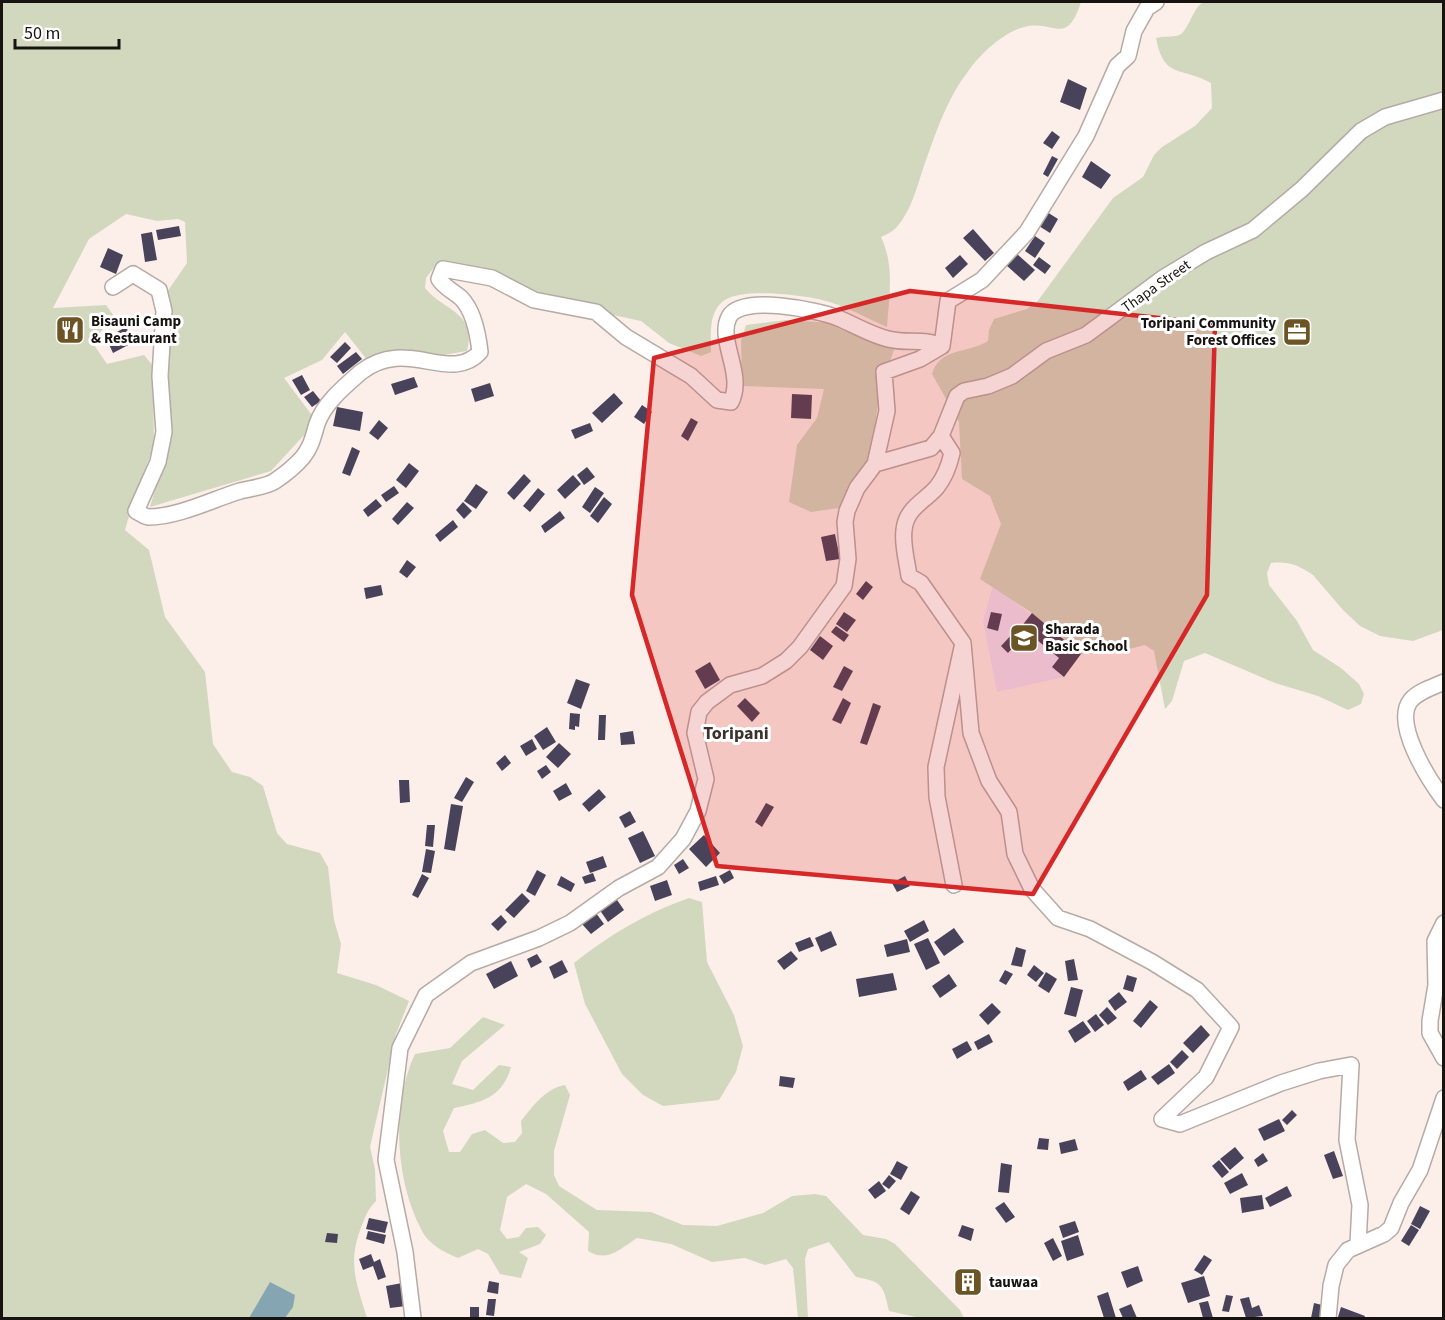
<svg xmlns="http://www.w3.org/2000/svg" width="1445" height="1320" font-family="'Source Sans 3',sans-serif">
<rect width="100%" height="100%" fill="#fcefea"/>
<!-- education -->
<path fill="#f1e2f5" d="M993,585L1081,654L1064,677L997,692L983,621Z"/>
<!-- green -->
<path fill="#d1d8be" d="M2,2H1081C1066,48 1054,19 1024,27C1002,33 979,55 967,73C946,100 934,138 923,169C916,190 911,211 896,228C892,232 886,235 881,237C895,267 889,295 887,327C866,318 844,305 822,300C800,295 744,288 725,300C708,311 711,335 711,352L701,356L669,343L641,321L613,315L597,307L526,293L470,266L436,265L426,278L425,288C443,311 477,311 467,351L437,356L391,350L368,361L345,332L322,360L284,378L311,414L318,415L306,433L271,471L150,507L170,436L167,292L187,263L185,222L178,219L157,221L126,214L89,239L53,308L106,305L114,316L92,342L107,364L144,355L153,366L154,446L134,498L125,530L149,550L165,617L205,672L213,744L232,772L250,777L263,786L277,833L287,844L320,853L328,867L334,920L341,944L337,973L376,985L409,1001L396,1034L370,1147L375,1169L376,1201C368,1209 366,1215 362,1225C347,1263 356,1281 367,1318H2Z
M1203,2H1443V630L1413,641L1380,636L1360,626L1343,610L1313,575C1298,565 1289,561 1271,563L1267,573L1269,585L1297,621L1313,650L1341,668L1359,684L1364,694L1361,704L1348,710L1318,696L1275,683L1205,653L1184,661L1172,701L1165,709L1154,651L1145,645L1113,653L1081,654L1032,613L980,579L1001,524L990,496L962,479L959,422L932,374C940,347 968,354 988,341L989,330L994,319L1027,309L1037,302L1113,198L1143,177L1154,155L1162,147L1195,126L1212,108L1211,83C1181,66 1164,80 1156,38C1163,36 1169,37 1176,36C1188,35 1191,10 1203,2Z
M786,320L832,323L895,347L879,393L872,454L846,507L811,512L789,502L797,445L817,418L824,389L742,386L741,341L746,325Z
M689,898L702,902L707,962L734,1015L743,1046L736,1072L719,1100L663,1106L643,1095L622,1074L585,1004L574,963C609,935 646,913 689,898Z
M483,1017L505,1025L462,1061L452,1084L473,1090L499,1065L511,1067C502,1098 482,1102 454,1108L443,1131L449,1152H460L472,1134L485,1130L503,1143L515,1142L522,1133L521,1121C533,1106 546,1088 565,1085L570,1095L554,1151V1175L559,1186L597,1210L651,1212L683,1225L717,1226L763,1213L792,1196L815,1194L826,1196L863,1235L886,1239L895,1244L960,1310L964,1318H920L889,1311C883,1285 883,1282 856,1277L829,1242L808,1249L805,1259L808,1318H798L793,1268L786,1259L765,1265L745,1258L712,1262L671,1244L637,1238C620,1249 607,1263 588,1251L589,1232L546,1194L526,1184L507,1197L500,1230L507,1239L519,1237L526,1228L538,1227L546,1235L540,1244L519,1252L528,1258L521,1278L500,1274L488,1254L478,1249L458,1258C444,1252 429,1245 422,1231C395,1182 391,1104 415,1054L450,1048Z"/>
<!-- water -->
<path fill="#86a5b3" d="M270,1282L295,1295L293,1307L285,1318H249Z"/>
<!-- building -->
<path fill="#48425a" d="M1068,79L1087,88L1080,110L1060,102Z
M1052,131L1060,137L1052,149L1043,143Z
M1052,156L1058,159L1048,177L1043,174Z
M1091,161L1111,175L1101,189L1082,177Z
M1047,212L1058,219L1050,233L1039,226Z
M179,226L181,236L158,240L156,230Z
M973,229L994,253L985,261L963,238Z
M152,232L157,260L145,262L141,234Z
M1035,236L1045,243L1035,258L1025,251Z
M108,248L123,255L116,274L100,267Z
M1017,254L1035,270L1024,281L1006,265Z
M960,255L968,264L953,278L945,268Z
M1039,257L1051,266L1045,274L1033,265Z
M1296,320L1309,329L1299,345L1285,336Z
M126,327L134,342L113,353L106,338Z
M345,342L351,348L337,363L330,357Z
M356,352L362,359L343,374L337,366Z
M302,375L310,390L301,395L292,380Z
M414,377L418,387L395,395L391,384Z
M490,383L494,396L475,402L471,389Z
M313,391L321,401L312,407L304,397Z
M614,393L623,403L602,423L592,413Z
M792,394L812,395L811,419L791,418Z
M642,405L652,412L644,424L634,417Z
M337,407L363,412L360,431L333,426Z
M691,418L698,422L688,441L681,436Z
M379,420L388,428L378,440L369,433Z
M590,423L593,431L575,439L571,430Z
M352,447L360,451L350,476L342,473Z
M409,463L419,471L406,488L396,480Z
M587,467L595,477L584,485L577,475Z
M524,474L531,481L514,500L507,493Z
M573,475L581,484L565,499L557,490Z
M476,484L488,492L476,509L464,501Z
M394,486L399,493L386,502L381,495Z
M595,487L604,493L590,513L582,507Z
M538,488L545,494L530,512L523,506Z
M604,497L612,504L598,523L590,516Z
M376,499L382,506L368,517L363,510Z
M407,502L414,508L398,525L392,519Z
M463,502L472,511L464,519L456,510Z
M560,511L565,518L545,533L541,526Z
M453,520L458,527L440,542L435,535Z
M835,534L840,559L826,561L821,537Z
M407,560L416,567L407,578L399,572Z
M866,581L873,587L863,600L856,594Z
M381,585L383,595L366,599L364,588Z
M844,612L856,620L847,632L836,624Z
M991,612L1002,614L998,631L987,628Z
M1032,613L1081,654L1064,677L1052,667L1059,658L1021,627Z
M836,626L849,635L844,642L831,632Z
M1017,629L1024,635L1008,653L1001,646Z
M820,636L833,646L823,660L810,650Z
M710,662L720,680L705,689L695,671Z
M844,666L853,671L842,691L833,687Z
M576,679L590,684L581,709L567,703Z
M745,698L760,713L752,722L737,706Z
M843,698L851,703L841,724L832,720Z
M873,703L881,706L867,745L860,743Z
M570,713L580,714L579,727L575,726V730L569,729Z
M599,715H606L605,740H598Z
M547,727L556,742L543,750L534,736Z
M633,731L635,744L621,745L620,733Z
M532,739L537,749L526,756L520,746Z
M559,743L571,754L558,768L546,757Z
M505,755L511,763L502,771L496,763Z
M546,765L551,772L542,779L537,771Z
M466,777L474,782L462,802L454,798Z
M399,780H409L410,802L400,803Z
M566,783L572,794L559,801L553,791Z
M599,789L606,797L589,812L582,804Z
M766,803L774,807L762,827L755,822Z
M451,804L463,806L455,851L444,849Z
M630,811L636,822L625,828L619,817Z
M427,825H435L433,847L425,846Z
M643,831L655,856L640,863L628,838Z
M704,835L720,853L706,867L689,849Z
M426,849L435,851L431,873L422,872Z
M603,856L607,867L590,873L586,862Z
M683,859L689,868L679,874L674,865Z
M537,870L546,875L535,896L526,891Z
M730,870L734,878L724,884L719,876Z
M593,873L596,881L585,884L582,877Z
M422,874L429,878L418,898L412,895Z
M561,876L575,884L571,892L557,885Z
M716,876L719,885L700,891L698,882Z
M905,876L910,886L897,892L892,883Z
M667,880L672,895L655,901L650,886Z
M522,893L530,901L514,918L505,910Z
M615,897L624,910L608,922L599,909Z
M596,913L604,924L591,934L582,924Z
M501,915L507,922L498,931L491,924Z
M924,920L929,931L910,942L904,931Z
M954,928L964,942L944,956L934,942Z
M831,931L837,945L821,952L815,938Z
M810,937L814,946L799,952L795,943Z
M928,938L940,963L926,970L914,944Z
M907,939L910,952L887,957L884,945Z
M1016,947L1026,950L1022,967L1011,965Z
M791,951L798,959L784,970L777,961Z
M537,954L542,962L531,968L527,959Z
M1074,959L1078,980L1068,981L1065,961Z
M562,960L568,972L554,979L549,967Z
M511,961L518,976L494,989L486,974Z
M1034,965L1044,973L1036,982L1027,975Z
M1005,970L1013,974L1006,985L999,981Z
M1046,972L1057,979L1049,993L1038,986Z
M893,973L897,990L859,997L856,979Z
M949,974L957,986L940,998L932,986Z
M1127,975L1137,978L1133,992L1123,989Z
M1071,987L1083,990L1076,1017L1064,1014Z
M1119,992L1127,1002L1115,1011L1108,1001Z
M1150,1000L1158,1007L1141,1028L1133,1021Z
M992,1003L1001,1012L988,1025L979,1015Z
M1107,1007L1117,1018L1108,1025L1099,1015Z
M1096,1014L1104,1025L1095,1032L1087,1021Z
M1083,1021L1091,1032L1075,1043L1068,1031Z
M1201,1025L1210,1035L1193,1053L1183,1043Z
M989,1034L993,1042L978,1050L974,1042Z
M967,1041L972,1050L957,1059L952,1049Z
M1182,1050L1189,1057L1177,1069L1170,1062Z
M1169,1064L1175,1073L1158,1085L1151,1077Z
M1141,1070L1147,1079L1128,1091L1123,1082Z
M780,1076L795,1078L793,1088L779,1086Z
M1292,1110L1297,1115L1287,1125L1282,1120Z
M1279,1119L1285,1131L1264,1141L1258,1129Z
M1039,1138L1049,1139L1048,1150L1037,1149Z
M1075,1139L1078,1150L1061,1154L1059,1143Z
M1235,1147L1244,1158L1230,1170L1220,1159Z
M1334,1151L1343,1176L1333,1179L1324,1155Z
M1263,1153L1268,1161L1258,1167L1254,1160Z
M1219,1160L1229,1172L1222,1178L1212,1166Z
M897,1161L908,1167L901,1180L890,1174Z
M1001,1163L1012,1165L1009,1193L998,1192Z
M1242,1173L1248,1185L1230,1194L1224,1183Z
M889,1175L896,1181L889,1189L882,1184Z
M879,1181L886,1191L875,1199L868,1190Z
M1287,1186L1292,1196L1270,1207L1265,1198Z
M911,1191L920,1197L909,1215L900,1209Z
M1262,1195L1264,1209L1242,1213L1240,1198Z
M1004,1202L1015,1217L1006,1223L995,1208Z
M1420,1206L1430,1211L1420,1229L1411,1224Z
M369,1218L388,1222L385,1233L366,1229Z
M1075,1221L1079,1232L1063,1238L1059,1226Z
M962,1225L974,1229L971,1241L958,1236Z
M1411,1225L1419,1230L1409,1246L1401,1241Z
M368,1231L386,1235L384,1244L366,1239Z
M327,1233L338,1234L337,1243L325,1242Z
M1078,1235L1084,1255L1067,1261L1061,1241Z
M1053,1238L1062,1256L1053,1261L1044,1243Z
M371,1254L374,1262L380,1259L386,1277L378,1280L373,1266L363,1270L359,1259Z
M1204,1255L1212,1260L1202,1275L1194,1270Z
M1138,1266L1143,1281L1127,1288L1121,1272Z
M961 1282a7 7 0 1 1 14 0a7 7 0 1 1-14 0Z
M1204,1276L1210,1296L1188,1303L1181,1283Z
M489,1281L499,1283L498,1294L487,1292Z
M402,1283L406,1306L390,1308L386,1286Z
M1108,1292L1116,1318H1104L1097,1296Z
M1226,1295L1233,1296L1229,1312L1222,1311Z
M1249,1297L1252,1308L1259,1305L1263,1316L1246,1318L1240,1299Z
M488,1299H496L494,1316L486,1315Z
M1208,1301L1213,1318H1203L1199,1303Z
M1314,1303L1322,1305L1320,1318H1311Z
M1131,1304L1137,1318H1123L1119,1309Z
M470,1307H479V1318H470Z
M1341,1307L1365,1316L1364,1318L1338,1317Z"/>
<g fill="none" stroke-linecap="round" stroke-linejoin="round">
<!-- minor casing -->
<g stroke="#b6aaa5" stroke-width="18">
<path id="minor" d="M113,287L133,274L159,290L164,311L160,376L164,432L158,462L136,511C140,513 143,516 148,517C178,517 211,500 240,491C251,488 266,487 275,481C284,475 296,465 303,457C312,445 313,437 317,424C324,403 345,386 361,372C407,336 450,385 480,352C478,334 474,311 461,298C453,291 445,288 439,279L443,269L492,278L534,300L596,312L626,337L691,376L717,400L731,402C745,374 717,340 729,317C741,294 818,310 838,318C855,325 871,335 888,339C907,344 924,338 942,346
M941,436L952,453C949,466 945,477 937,487C924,502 906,508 904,530C902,545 907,561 909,576L921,583L963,643L936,767L937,797L954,885
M875,464L931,448L941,436L957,396L964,391L988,386L1012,376L1046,351L1086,335L1163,278L1206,252L1253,230L1302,189L1361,131L1385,117L1444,100
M963,643L971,733L989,781L1009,812L1015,854L1032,889L1058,918L1090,929L1152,962L1197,990L1231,1027L1206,1077L1162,1119L1180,1124L1281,1083L1319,1071L1351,1065L1347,1140L1360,1205L1358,1244
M1444,682C1433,687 1419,691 1411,700C1392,723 1429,780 1444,800
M1444,923L1435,941L1436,985L1430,1021V1033L1444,1058
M413,1318L405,1252L386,1160L400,1048L426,995L471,963L539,938L570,923L619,888L658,867L683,839L698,811L706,779L695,733L699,712L707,702L730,685L762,676L786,661L800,647L844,586L848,559L845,522L847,511L857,488L875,464L887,411L884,372L920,359L942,346L948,301L982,280L1027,232L1086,136L1117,66L1128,56L1134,31L1147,8L1156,2
M1328,1318L1331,1286L1336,1265L1348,1250L1384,1234L1391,1228L1401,1203L1420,1170L1444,1098"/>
</g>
<!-- minor -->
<use href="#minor" stroke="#fff" stroke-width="15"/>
</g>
<!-- marked area -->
<path fill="#d62828" fill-opacity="0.2" stroke="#d62828" stroke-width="4.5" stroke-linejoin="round" d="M910,291L1215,324L1207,595L1033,894L717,866L632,595L654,358Z"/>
<!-- icons -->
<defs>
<g id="restaurant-square" transform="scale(1.5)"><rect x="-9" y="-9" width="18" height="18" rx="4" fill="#6c5425" stroke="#fff"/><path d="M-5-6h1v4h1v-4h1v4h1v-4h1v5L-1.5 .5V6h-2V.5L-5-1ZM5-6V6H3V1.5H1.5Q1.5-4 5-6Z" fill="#fff"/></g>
<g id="office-square" transform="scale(1.5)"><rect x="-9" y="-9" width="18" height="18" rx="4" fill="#6c5425" stroke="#fff"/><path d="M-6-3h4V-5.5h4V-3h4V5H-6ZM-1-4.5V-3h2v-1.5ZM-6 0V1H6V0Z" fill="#fff"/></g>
<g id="school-square" transform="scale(1.5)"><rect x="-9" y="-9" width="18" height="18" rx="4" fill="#6c5425" stroke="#fff"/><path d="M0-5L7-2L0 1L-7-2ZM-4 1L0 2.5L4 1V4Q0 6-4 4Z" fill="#fff"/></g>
<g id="building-square" transform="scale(1.5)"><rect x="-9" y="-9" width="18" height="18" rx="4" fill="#6c5425" stroke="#fff"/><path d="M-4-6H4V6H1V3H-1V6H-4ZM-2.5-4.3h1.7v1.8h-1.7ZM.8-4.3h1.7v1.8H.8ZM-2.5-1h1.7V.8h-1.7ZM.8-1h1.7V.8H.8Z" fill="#fff"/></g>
</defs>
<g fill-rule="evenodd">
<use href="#restaurant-square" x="70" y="330"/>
<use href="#office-square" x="1297" y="332"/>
<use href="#school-square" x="1024" y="638"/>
<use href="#building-square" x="968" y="1282"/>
</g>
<g text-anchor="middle" stroke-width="6" stroke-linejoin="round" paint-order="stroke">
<!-- street labels -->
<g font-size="15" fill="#171311" stroke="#fff">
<text transform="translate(1156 286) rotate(-35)" y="5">Thapa Street</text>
</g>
<!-- poi labels -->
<g font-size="15" font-weight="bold" fill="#171311" stroke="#fff" text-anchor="start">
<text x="91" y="326">Bisauni Camp<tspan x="91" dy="17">&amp; Restaurant</tspan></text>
<text x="1276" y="328" text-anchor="end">Toripani Community<tspan x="1276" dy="17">Forest Offices</tspan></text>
<text x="1045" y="634">Sharada<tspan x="1045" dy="17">Basic School</tspan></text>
<text x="989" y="1287">tauwaa</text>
</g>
<!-- quarter labels -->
<g font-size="18" font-weight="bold" fill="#3b312d" stroke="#fff">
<text x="736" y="739">Toripani</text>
</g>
</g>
<!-- border -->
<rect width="1445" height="1320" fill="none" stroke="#171311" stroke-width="6"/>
<!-- scale -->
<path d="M15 39v9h104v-9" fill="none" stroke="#171311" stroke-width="3"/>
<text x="24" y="39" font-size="18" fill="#171311" stroke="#ffffff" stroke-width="4.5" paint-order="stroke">50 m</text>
</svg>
